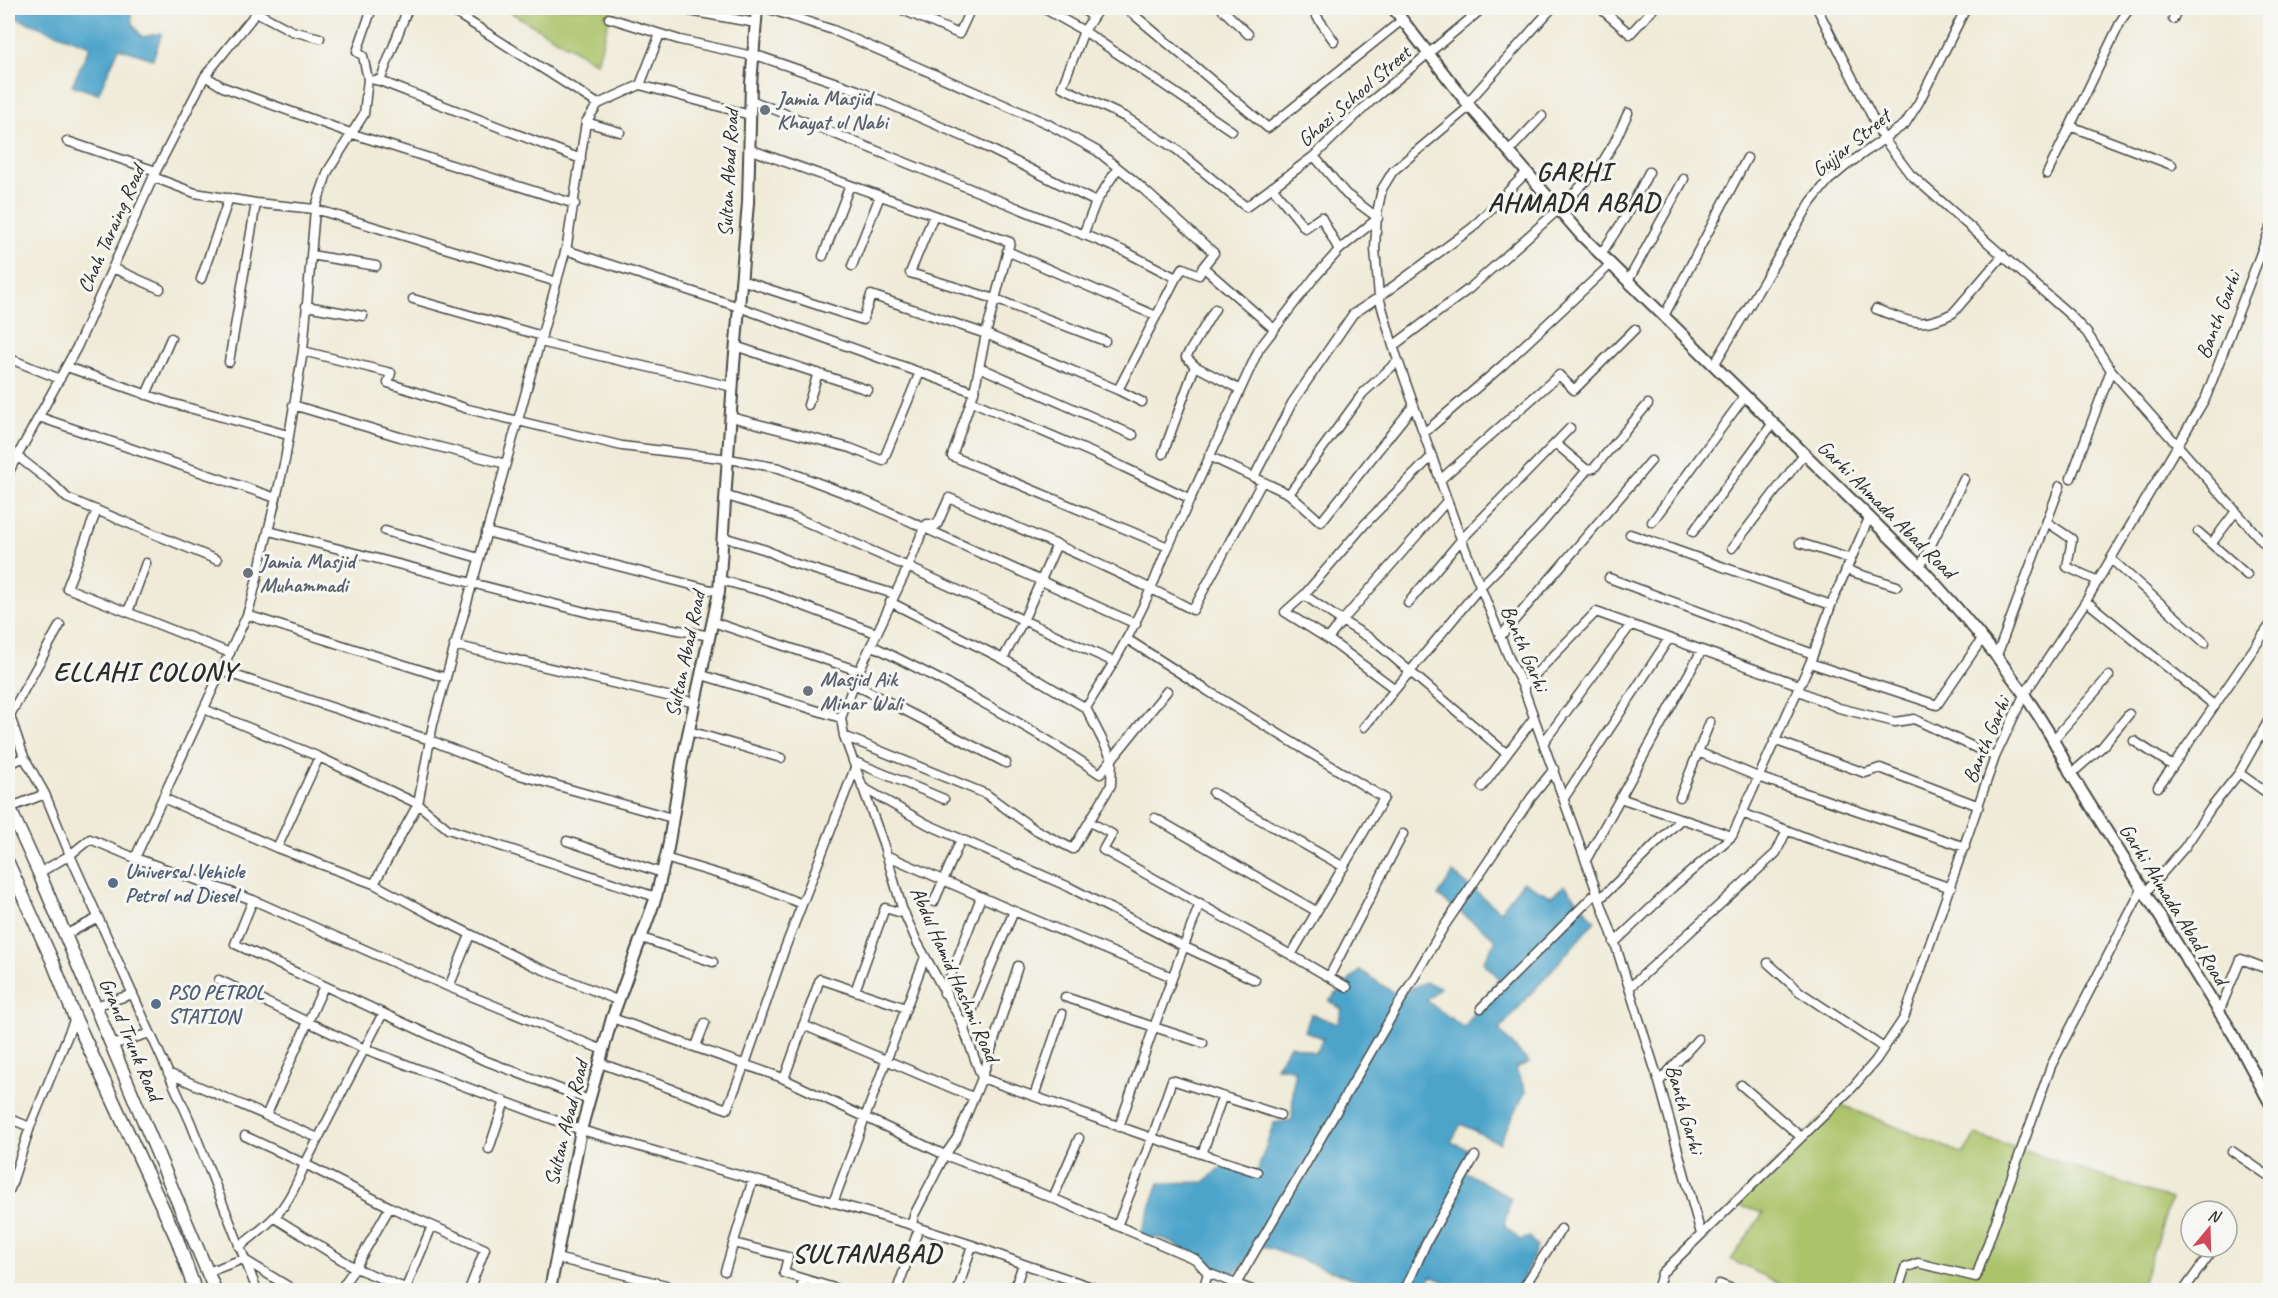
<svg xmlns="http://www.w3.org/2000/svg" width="2278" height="1298" font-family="Caveat,sans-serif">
<rect width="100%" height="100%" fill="#f6f6f2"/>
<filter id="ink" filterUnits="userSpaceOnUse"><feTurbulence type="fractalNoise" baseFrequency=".0167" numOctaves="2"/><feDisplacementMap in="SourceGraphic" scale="12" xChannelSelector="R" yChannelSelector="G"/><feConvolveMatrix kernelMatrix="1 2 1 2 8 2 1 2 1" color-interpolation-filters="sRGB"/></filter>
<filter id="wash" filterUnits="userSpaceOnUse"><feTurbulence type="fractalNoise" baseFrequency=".008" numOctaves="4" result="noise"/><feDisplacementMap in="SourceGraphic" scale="24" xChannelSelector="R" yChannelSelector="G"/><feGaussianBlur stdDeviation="1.35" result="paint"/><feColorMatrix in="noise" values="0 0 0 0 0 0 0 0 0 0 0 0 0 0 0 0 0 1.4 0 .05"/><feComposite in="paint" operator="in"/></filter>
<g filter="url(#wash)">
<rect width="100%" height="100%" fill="#efebd8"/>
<!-- green -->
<path fill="#abc369" stroke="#6b774a" stroke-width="1.5" d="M503,8H612L597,63Z
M1837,1103L1963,1154L1976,1135L2171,1199L2140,1290H2017L1996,1284L1993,1290H1793L1731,1260L1763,1213L1733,1204Z"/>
<!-- water -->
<path fill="#4da4ca" stroke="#3c687a" stroke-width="1.5" d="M8,8H131L132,23L142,37L162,33L153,59L119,48L98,94L72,85L90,46L8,15Z
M1453,873L1500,911L1523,882L1551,896L1565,885L1595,921L1499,1030L1529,1063L1515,1068L1526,1091L1499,1143L1461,1124L1451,1142L1468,1149L1460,1169L1511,1198L1504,1225L1520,1240L1530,1237L1537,1247L1518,1290H1454L1455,1286L1431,1276L1426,1290H1384L1263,1246L1231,1276L1165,1239L1140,1236L1159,1183L1204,1182L1222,1167L1257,1172L1274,1123L1292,1120L1294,1069L1276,1067L1290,1045L1316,1053L1323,1038L1305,1031L1311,1014L1338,1024L1342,1009L1329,1001L1360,970L1397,995L1425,982L1440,987L1427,1001L1464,1028L1499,978L1483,962L1496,939L1438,896Z"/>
</g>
<g filter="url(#ink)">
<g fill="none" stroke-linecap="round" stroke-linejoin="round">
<!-- minor casing -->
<g stroke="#484845" stroke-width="11">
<path id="minor" d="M448,8L598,104
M673,8L756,23
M766,8L833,30L1048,124L1097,151L1132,179L1214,253L1203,267L1274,329
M898,8L959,34L971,8
M1043,8L1084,31L1232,131
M1081,8L1092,16
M1099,8L1084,31L1062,87L1125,117L1176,149L1246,207L1314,156L1370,102L1483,8
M1126,8L1268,128L1402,20
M1221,8L1248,34
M1311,8L1334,41
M1600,8L1630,34L1654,8
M1817,8L1883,138L1910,174L2070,315L2087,333L2111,370L2270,550
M256,12L292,31L320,38
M609,18L680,40L753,56
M2173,19L2178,8
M753,54L857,90L978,143L1096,202L1118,168
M205,76L223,87L353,134L575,204
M375,80L380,81L408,8
M380,81L581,159
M640,85L660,34
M1467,103L1552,8
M1470,106L1393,171L1382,189L1377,213L1375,249L1379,297L1393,346L1458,531L1509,658L1523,687L1612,934L1659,1082L1701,1234
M586,122L620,132
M2070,126L2172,165
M67,141L156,171
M749,149L1010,242L986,334L1118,390L1176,278L1124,251L751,100
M1509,151L1542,116
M2047,174L2122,19L2130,8
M153,177L195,193L256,203L315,209L557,282
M1272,187L1305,228L1321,217L1339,250
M934,215L910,273L995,299L1105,341
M1083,235L1096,202
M566,250L739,307L974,392L986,334L871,295L863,320L741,280
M1007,251L1156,316
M1601,254L1626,216L1649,172
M311,255L376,266
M823,256L850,185
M852,266L880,196
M113,268L160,289
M1176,278L1183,268L1199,275L1203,267
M201,279L229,198
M1628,281L1684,179
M413,299L542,336
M306,306L363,316
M1215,309L1186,357L1195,366L1239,389
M1876,309C1908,321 1920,330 1953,313L2003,255
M1664,316L1747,158
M540,342L733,387
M735,346L868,390
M1393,346L1470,288L1559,209L1600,166L1614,143L1628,113
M303,351L391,373L388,383L468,409L622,446L729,459L779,468L863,500L1136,624
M8,358L60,379
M1398,361L1363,393L1289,494L1321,522L1414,405
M229,362L256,203
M1714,365L1811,202L1828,181L1847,165L1905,124L1919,102L1966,8
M67,367L171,403L288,435
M979,367L1133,435
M1118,390L1142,402
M974,392L952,456L1168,547
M146,395L171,338
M971,401L1102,457L1191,499
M293,405L400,437L506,464
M808,405L818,373
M39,417L276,498
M731,417L850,448L883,461L920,372
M1424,433L1503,365L1611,264
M1555,443L1587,470
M1163,454L1195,366
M17,456L53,484L67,498L217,560
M1209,456L1289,494
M8,473L77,347L156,171L205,76L260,8
M1254,477L1292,403L1353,314L1379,297L1472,228L1527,172
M2071,478L2111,370
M1440,480L1559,375L1574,390L1635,329
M1262,482L1193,610C1114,569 1032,533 949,498L937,525L927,524L924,528L908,567L1114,662C1134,627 1151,592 1165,554L1259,349L1314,278L1339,250L1378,218L1346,194L1314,156
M727,496L797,518L908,567L859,671L841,718
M1447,501L1342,621L1373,640L1507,754
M97,510L67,588L230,653
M1652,522L1745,396
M2047,522L2072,539L2067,567L2098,581
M269,531L589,613L710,636
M385,531L479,558
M486,532L719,592
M1693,532L1773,423
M2198,532L2247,575
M1630,534L1831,605
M723,537L766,550L793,563L894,594
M1800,543L1851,559
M2212,543L2236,511
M1732,548L1804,454
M2111,559L2205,643
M1920,567L1964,479
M1846,570L1897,586
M1609,578L1813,654
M720,580L766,592L876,633
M1304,595L1285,612L1328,639
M2086,601L2215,706
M1408,603L1461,540L1570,428
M128,612L146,563
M247,615L446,678
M713,622L859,671
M1500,637L1651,461
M454,645L696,703
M871,645C950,684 1027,724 1100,774L1112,759L1086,708L1003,659L890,602
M1996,658L2060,486
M1003,659L1023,621L1057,544
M1810,663L1937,705L1982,639
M222,671L430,740L509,772L672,818
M702,675L841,718L844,736L883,843L902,908L917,942L960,1019L982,1078L957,1138L945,1155L1031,1189L1195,1259L1208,1273L1203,1290
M854,684L1006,763
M1523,687L1596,612L1799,685
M1395,689L1328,639L1342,621L1304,595L1365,524L1432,456
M1797,690L1839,708L1895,722L1914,719L1995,757
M1086,708L1114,662
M204,709L319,757L418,804L448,829L656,897
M8,710L24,757L45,794L70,855L190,1121L257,1290
M10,715L60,625
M1364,727L1480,587L1539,527L1587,470L1594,468L1648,404
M689,731L781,758
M844,736L986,794L1034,829L1073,849L1111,785L1112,759L1167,691
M2054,739L2109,676
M1774,740L1865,773L1880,768L1979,806
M2134,741L2173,766L2270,625
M1543,743L1630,626
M1698,752L1758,777L1965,847
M853,761L944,799
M8,765L24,757
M2239,773L2270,718
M2071,774L2102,747L2129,714
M862,787L927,824L1069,887L1183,946L1255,980
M1482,787L1534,718
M2158,787L2173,766
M1213,793L1344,867
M1680,797L1710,722
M163,798L277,848L319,757
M1564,798L1668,640
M1620,798L1732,836
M9,808L45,794
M1742,813L1807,838L1951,888
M1155,818L1316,911
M1090,822L1112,834L1103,850L1291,955L1384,798L1208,691L1127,639
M567,841L662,873
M277,848L374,884L418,804L433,724L567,245L586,122L598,104L640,85L750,115
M886,855L1002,906L1172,977
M135,858L253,900L235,944L481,1059L589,1100
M665,858L752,884L802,904
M1586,860L1702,650
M39,873L70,855L90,839L135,858L247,615L252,599L285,460L303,351L315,209L328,171L364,114L368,79L363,56L357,52L372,8
M374,884L426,912L532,965L619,1001
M2145,893L2185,847L2211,808L2239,773L2270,795
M1600,899L1681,819
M253,900L449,987L603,1050
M934,902L961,839
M1200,903L1154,1027L1203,1043
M65,935L98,918
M642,938L713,962
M1614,943L1674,886L1732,836L1810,663L1833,600L1869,518
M1291,955L1329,977L1403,834
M1768,963L1800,992L1884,1048
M1018,966L982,1078L1152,1138L1257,1172
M1329,977L1347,987
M219,980L365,1049L581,1130L912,1225
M449,987L470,935
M1629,988L1776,853L1787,830
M855,991L885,908L905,914
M944,993L981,897
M1065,997L1154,1027L1119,1127
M95,1006L133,994
M1481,1008L1597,892
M2219,1012L2241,959L2270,970
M612,1018L780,1077L945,1155L914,1215L912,1225L919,1228L897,1290
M803,1025L973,1097
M964,1030L1014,911
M112,1045L150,1033
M696,1046L705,1023
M600,1063L727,1109L745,1064L785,948L855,768
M168,1073L318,1138
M784,1079L820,979L906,1008L925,957
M1659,1082L1698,1039
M1741,1085L1801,1137
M1034,1096L1062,1014
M266,1116L324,986
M8,1118L30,1127
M245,1136L305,1164L383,1013
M489,1149L505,1101
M2232,1151L2270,1177
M1202,1154L1222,1098
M10,1189L30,1127L75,1018
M1053,1198L1079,1138
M833,1203L906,1008
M390,1207L485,1249L469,1290
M275,1218L355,1268L340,1290
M1117,1226L1152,1138L1172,1080L1280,1115
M919,1228L972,1245L958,1290
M734,1243L788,1257L784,1273L841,1290
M972,1245L1023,1264
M239,1247C277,1218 287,1209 305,1164L390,1207L355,1268L410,1290
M556,1258L666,1285
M725,1271L753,1179
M208,1272L243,1259L294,1290
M1208,1273L1236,1284
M405,1290L432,1226
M800,1290L804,1279
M1014,1290L1023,1264L1101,1290
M1252,1290L1236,1284L1443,928L1531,798L1554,769
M1405,1290L1426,1243L1475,1156
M1522,1290L1561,1229
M1657,1290L1662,1273L1853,1087L1876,1060L1904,1018L1995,757L2024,695L2086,601L2206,397L2270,229
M1717,1290L1719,1284L1735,1290
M1898,1290L1905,1268L1918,1263L1976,1277L2051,1066L2142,889
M2184,1290L2215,1247"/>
</g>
<!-- tertiary casing -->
<g stroke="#484845" stroke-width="14">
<path id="tertiary" d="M1393,8L1467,103L1581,235L1920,567C1977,629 2034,697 2071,774L2233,1034L2270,1103
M550,1290L581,1130L612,1018L656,897L668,848L682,762L719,592L734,365L748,203L751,84L757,8"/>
</g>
<!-- primary casing -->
<g stroke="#484845" stroke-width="15">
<path id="primary" d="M8,805L39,873L215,1290
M8,863L52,960L75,1018L177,1239L195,1290"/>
</g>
<!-- minor -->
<use href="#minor" stroke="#fff" stroke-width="8"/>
<!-- tertiary -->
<use href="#tertiary" stroke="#fff" stroke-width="10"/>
<!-- primary -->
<use href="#primary" stroke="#fff" stroke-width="12"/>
</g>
</g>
<!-- markers -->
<g fill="#6b7280" stroke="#f6f6f2" stroke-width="2">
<circle cx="765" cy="110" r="6"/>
<circle cx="248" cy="573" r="6"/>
<circle cx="808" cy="691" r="6"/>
</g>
<g fill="#5c6f8a" stroke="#f6f6f2" stroke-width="2">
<circle cx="113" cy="883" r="6"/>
<circle cx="156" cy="1004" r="6"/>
</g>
<g text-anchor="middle" stroke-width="6" stroke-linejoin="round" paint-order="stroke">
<!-- street labels -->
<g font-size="21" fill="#2b2b2b" stroke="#f6f6f2">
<text transform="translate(1354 96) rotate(-41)" y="7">Ghazi School Street</text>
<text transform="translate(1851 143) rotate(-39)" y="7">Gujjar Street</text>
<text transform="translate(728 173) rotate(-87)" y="7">Sultan Abad Road</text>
<text transform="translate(111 229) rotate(-66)" y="7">Chah Taraing Road</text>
<text transform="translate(2218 315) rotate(-69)" y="7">Banth Garhi</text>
<text transform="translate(1887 509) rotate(45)" y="7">Garhi Ahmada Abad Road</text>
<text transform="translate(1525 648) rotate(67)" y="7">Banth Garhi</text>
<text transform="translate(685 654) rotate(-78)" y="7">Sultan Abad Road</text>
<text transform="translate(1986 740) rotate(-67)" y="7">Banth Garhi</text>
<text transform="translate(2174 904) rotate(58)" y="7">Garhi Ahmada Abad Road</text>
<text transform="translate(955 974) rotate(66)" y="7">Abdul Hamid Hashmi Road</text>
<text transform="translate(131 1039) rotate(67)" y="7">Grand Trunk Road</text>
<text transform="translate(1685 1109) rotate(74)" y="7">Banth Garhi</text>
<text transform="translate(566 1123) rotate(-76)" y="7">Sultan Abad Road</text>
</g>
<!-- worship labels -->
<g font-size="21" font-weight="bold" fill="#5b616d" stroke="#f6f6f2" text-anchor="start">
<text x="777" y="105">Jamia Masjid<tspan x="777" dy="24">Khayat ul Nabi</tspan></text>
<text x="260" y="568">Jamia Masjid<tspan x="260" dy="24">Muhammadi</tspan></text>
<text x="820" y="686">Masjid Aik<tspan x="820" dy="24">Minar Wali</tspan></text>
</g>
<!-- service labels -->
<g font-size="21" font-weight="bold" fill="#4e5e75" stroke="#f6f6f2" text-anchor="start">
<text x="125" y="878">Universal Vehicle<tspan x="125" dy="24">Petrol nd Diesel</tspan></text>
<text x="168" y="999">PSO PETROL<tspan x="168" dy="24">STATION</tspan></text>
</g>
<!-- district labels -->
<g font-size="27" font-weight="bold" letter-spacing="1.5" fill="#2b2b2b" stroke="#f6f6f2">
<text x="1574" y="180">GARHI<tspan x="1574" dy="31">AHMADA ABAD</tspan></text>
<text x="145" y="680">ELLAHI COLONY</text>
<text x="867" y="1262">SULTANABAD</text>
</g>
</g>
<!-- margin -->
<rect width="2278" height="1298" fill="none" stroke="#f6f6f2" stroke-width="30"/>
<!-- north arrow -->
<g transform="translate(2209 1229) rotate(19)"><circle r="28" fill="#f6f6f2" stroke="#a5a5a2" stroke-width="1.5"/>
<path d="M0-4.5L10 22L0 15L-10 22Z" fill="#d1495b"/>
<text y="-9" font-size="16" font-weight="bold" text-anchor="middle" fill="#2b2b2b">N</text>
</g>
</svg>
